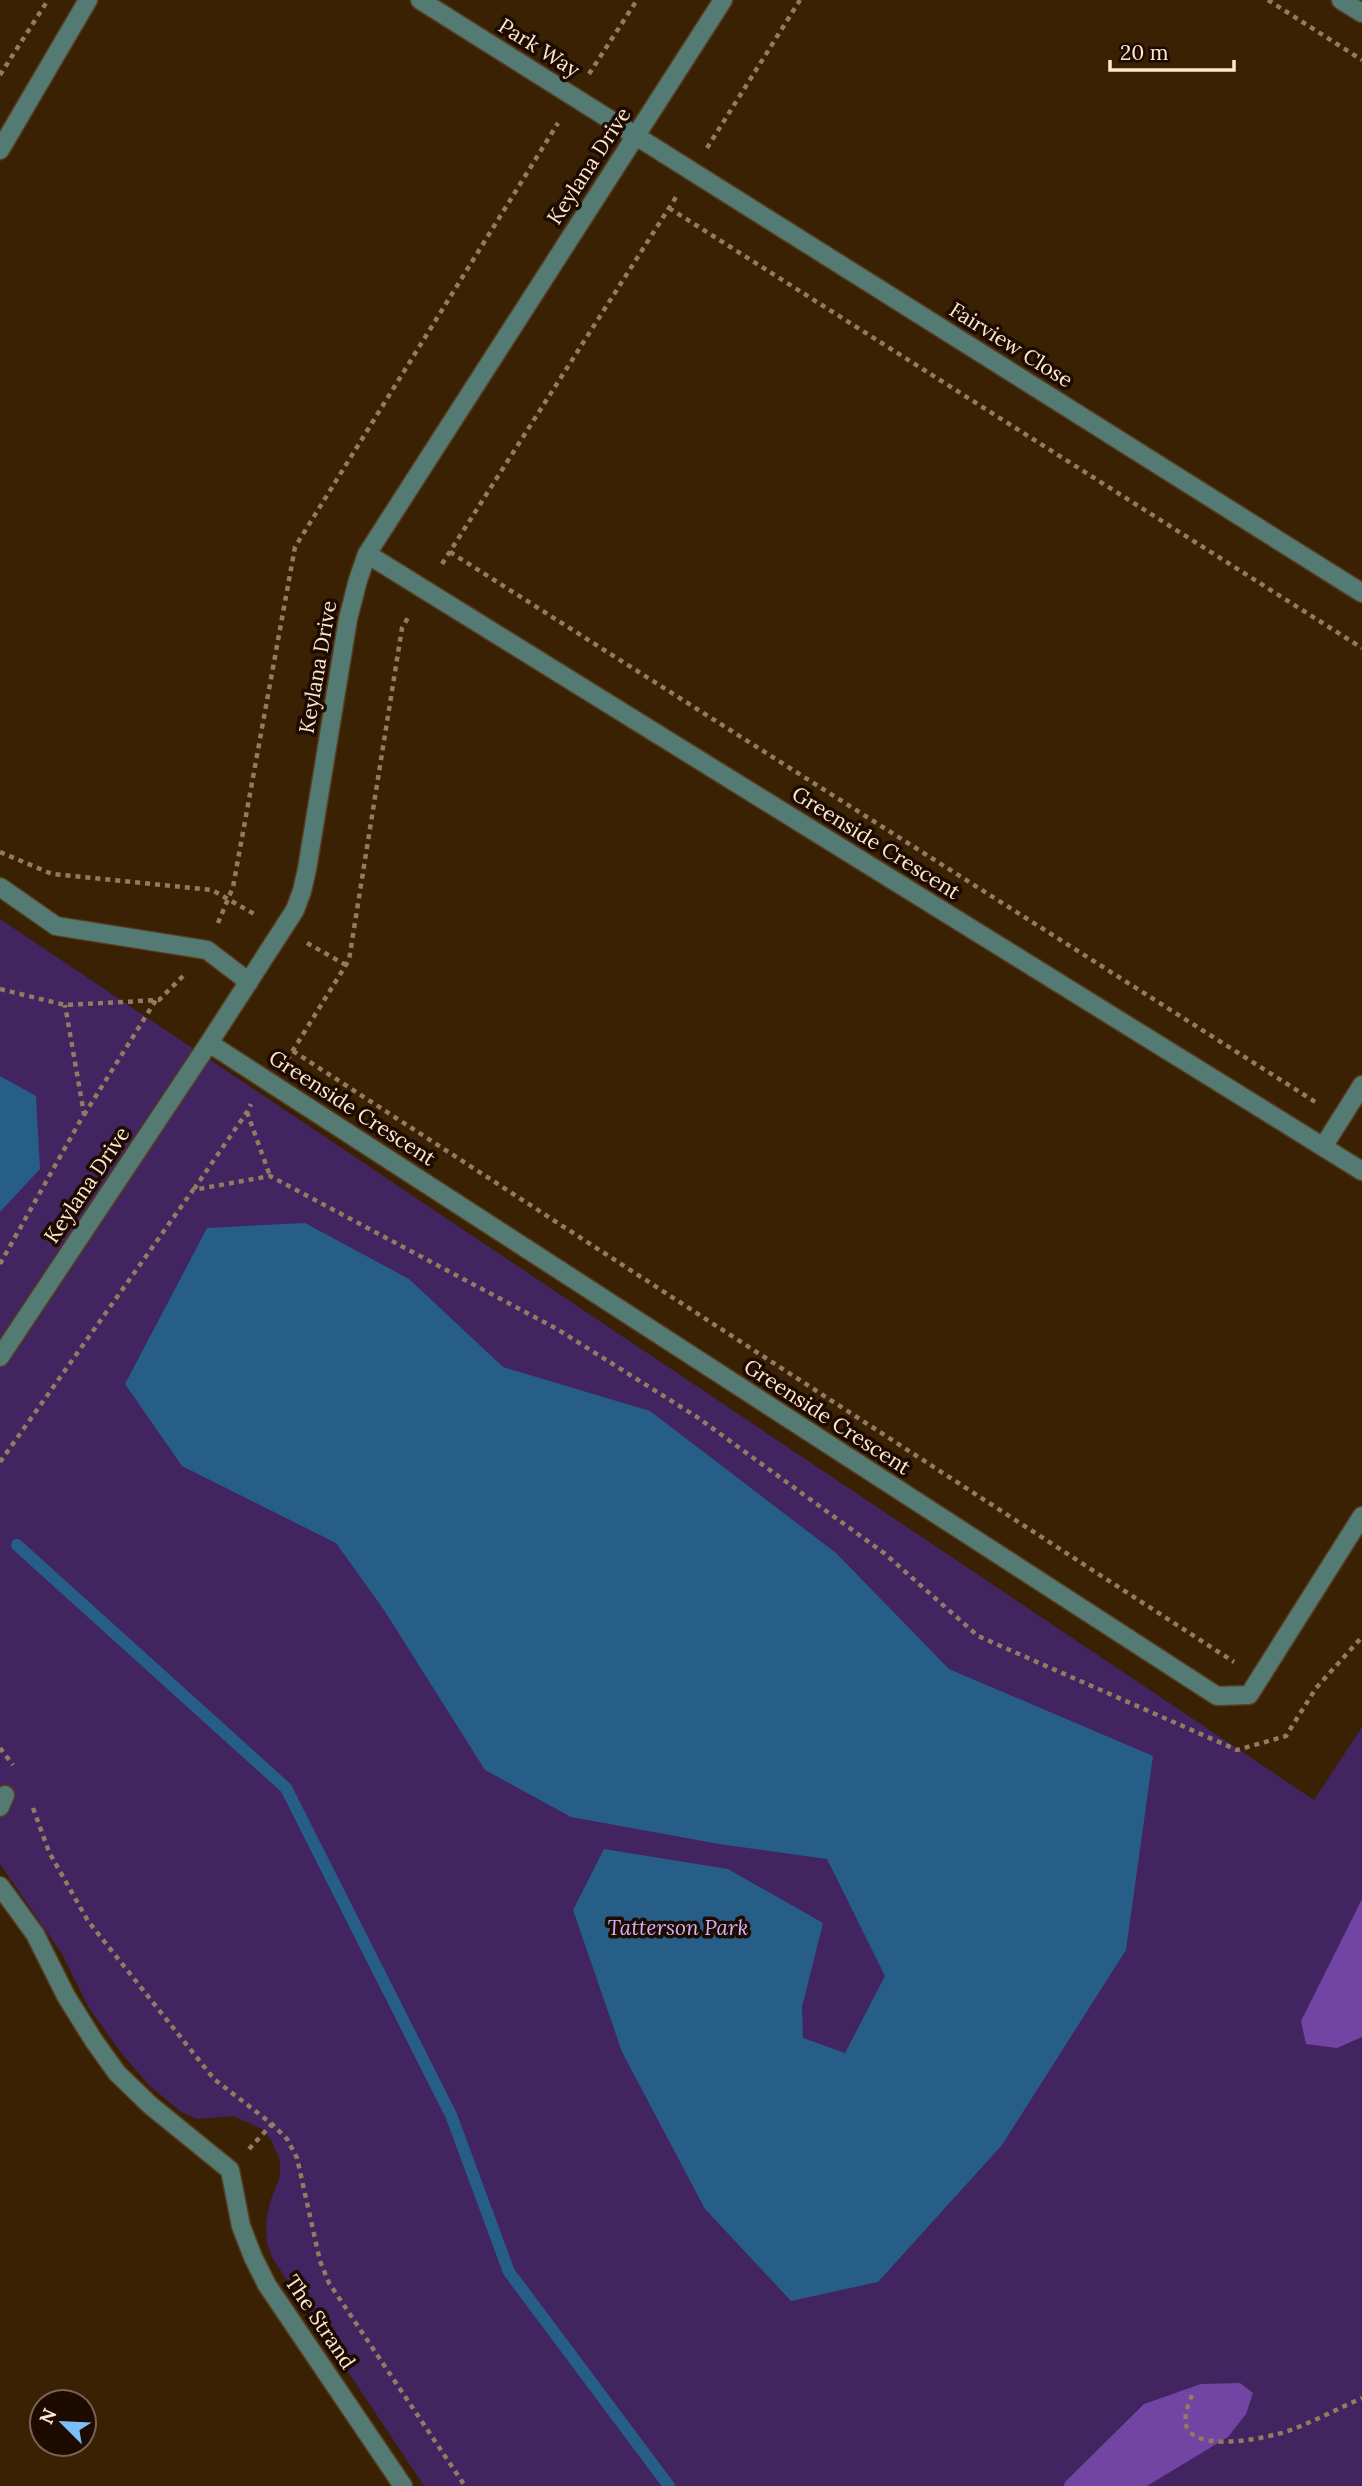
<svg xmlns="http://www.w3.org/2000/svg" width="1362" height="2486" font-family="Lora,serif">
<rect width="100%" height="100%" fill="#3b2104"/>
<!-- green -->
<path fill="#412460" d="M0,919L1314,1800L1362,1727V2486H424L273,2259L267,2243L266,2223L270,2202L280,2176V2160L271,2140L262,2129L233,2116L197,2119L180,2111L150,2086L122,2054L89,2008L62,1954L0,1864Z"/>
<!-- forest -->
<path fill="#7244a3" d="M1362,1899V2037L1337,2048L1306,2044L1301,2021Z
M1240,2383L1253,2393L1246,2414L1228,2437L1147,2486H1064L1065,2482L1144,2404L1201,2384Z"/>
<!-- water -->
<path fill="#265e88" d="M0,1076L36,1096L40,1169L0,1212Z
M305,1223L409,1279L503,1367L650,1411L836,1553L949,1669L1153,1756L1126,1950L1002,2145L878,2282L791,2301L705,2209L622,2052L573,1910L604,1849L728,1869L823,1923L802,2007L803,2038L845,2053L885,1976L827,1859L719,1844L571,1817L485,1770L384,1610L336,1543L182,1466L125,1384L207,1228Z"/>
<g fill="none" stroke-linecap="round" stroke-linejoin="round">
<!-- stream -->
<path stroke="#265e88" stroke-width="12" d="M17,1545L286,1788L451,2115L509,2272L669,2486"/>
<!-- minor casing -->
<g stroke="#563d21" stroke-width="21">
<path id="minor" d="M420,0L1362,593
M1341,0L1362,13
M0,150L88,0
M367,554L1362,1171
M0,887L56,926L207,950L249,982
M209,1043L1217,1696L1249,1695L1362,1516
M1323,1147L1362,1085
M0,1357L209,1043L295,910L302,891L307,869L348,619L358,580L367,554L723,0
M0,1807L5,1795
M0,1886L35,1934L66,1996L94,2041L117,2073L150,2105L230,2170L241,2226L253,2257L267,2285L403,2486"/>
</g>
<!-- path -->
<path stroke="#937b61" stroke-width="4.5" stroke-dasharray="5 5" stroke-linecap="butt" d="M1268,0L1362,60
M589,74L637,0
M0,75L48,0
M707,148L800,0
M669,208L1362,648
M450,552L1317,1103
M442,564L676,197
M0,852L52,874L212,890L256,915
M218,923L233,887L295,547L558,123
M307,943L346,965
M0,989L65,1005L159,1000L183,976
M293,1051L1234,1662
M287,1060L349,960L402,628L409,616
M247,1112L270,1176
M84,1115L156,1000
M194,1189L247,1112L251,1104
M0,1264L84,1114L65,1005
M0,1462L193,1190L270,1176L557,1329L697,1417L884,1553L978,1636L1237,1750L1286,1736L1316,1688L1362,1637
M0,1748L13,1765
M33,1808L49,1852L88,1921L214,2079L272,2124L287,2139L297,2158L320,2261L329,2283L465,2486
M249,2149L272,2124
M1192,2395C1188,2405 1181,2422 1189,2431C1206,2451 1266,2438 1288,2431C1313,2422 1337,2409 1362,2398"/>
<!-- minor -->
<use href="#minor" stroke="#547a74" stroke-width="18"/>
</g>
<g text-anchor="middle" stroke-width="7" stroke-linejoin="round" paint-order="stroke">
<!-- street labels -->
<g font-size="21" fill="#fee7d2" stroke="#1e0b00">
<text transform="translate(539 48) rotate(32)" y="7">Park Way</text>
<text transform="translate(589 166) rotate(-57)" y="7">Keylana Drive</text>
<text transform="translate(1011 345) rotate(32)" y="7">Fairview Close</text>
<text transform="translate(318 667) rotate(-80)" y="7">Keylana Drive</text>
<text transform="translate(876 843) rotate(32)" y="7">Greenside Crescent</text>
<text transform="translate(352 1108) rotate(33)" y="7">Greenside Crescent</text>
<text transform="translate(87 1185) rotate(-56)" y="7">Keylana Drive</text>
<text transform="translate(827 1417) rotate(33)" y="7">Greenside Crescent</text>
<text transform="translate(320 2322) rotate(56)" y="7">The Strand</text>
</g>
<!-- park labels -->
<g font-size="21" font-style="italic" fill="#d1b1fb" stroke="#1e0b00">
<text x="678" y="1935">Tatterson Park</text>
</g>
</g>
<!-- north arrow -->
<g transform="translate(63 2423) rotate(294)"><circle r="33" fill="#1e0b00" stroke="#786354" stroke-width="2"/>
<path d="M0-5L12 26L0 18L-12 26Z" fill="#79bff8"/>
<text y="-10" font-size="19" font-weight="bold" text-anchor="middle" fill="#fee7d2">N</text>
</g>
<!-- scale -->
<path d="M1110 60v10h124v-10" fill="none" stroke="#fee7d2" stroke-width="3.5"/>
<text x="1120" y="60" font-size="21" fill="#fee7d2" stroke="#1e0b00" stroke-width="5" paint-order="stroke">20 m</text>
</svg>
